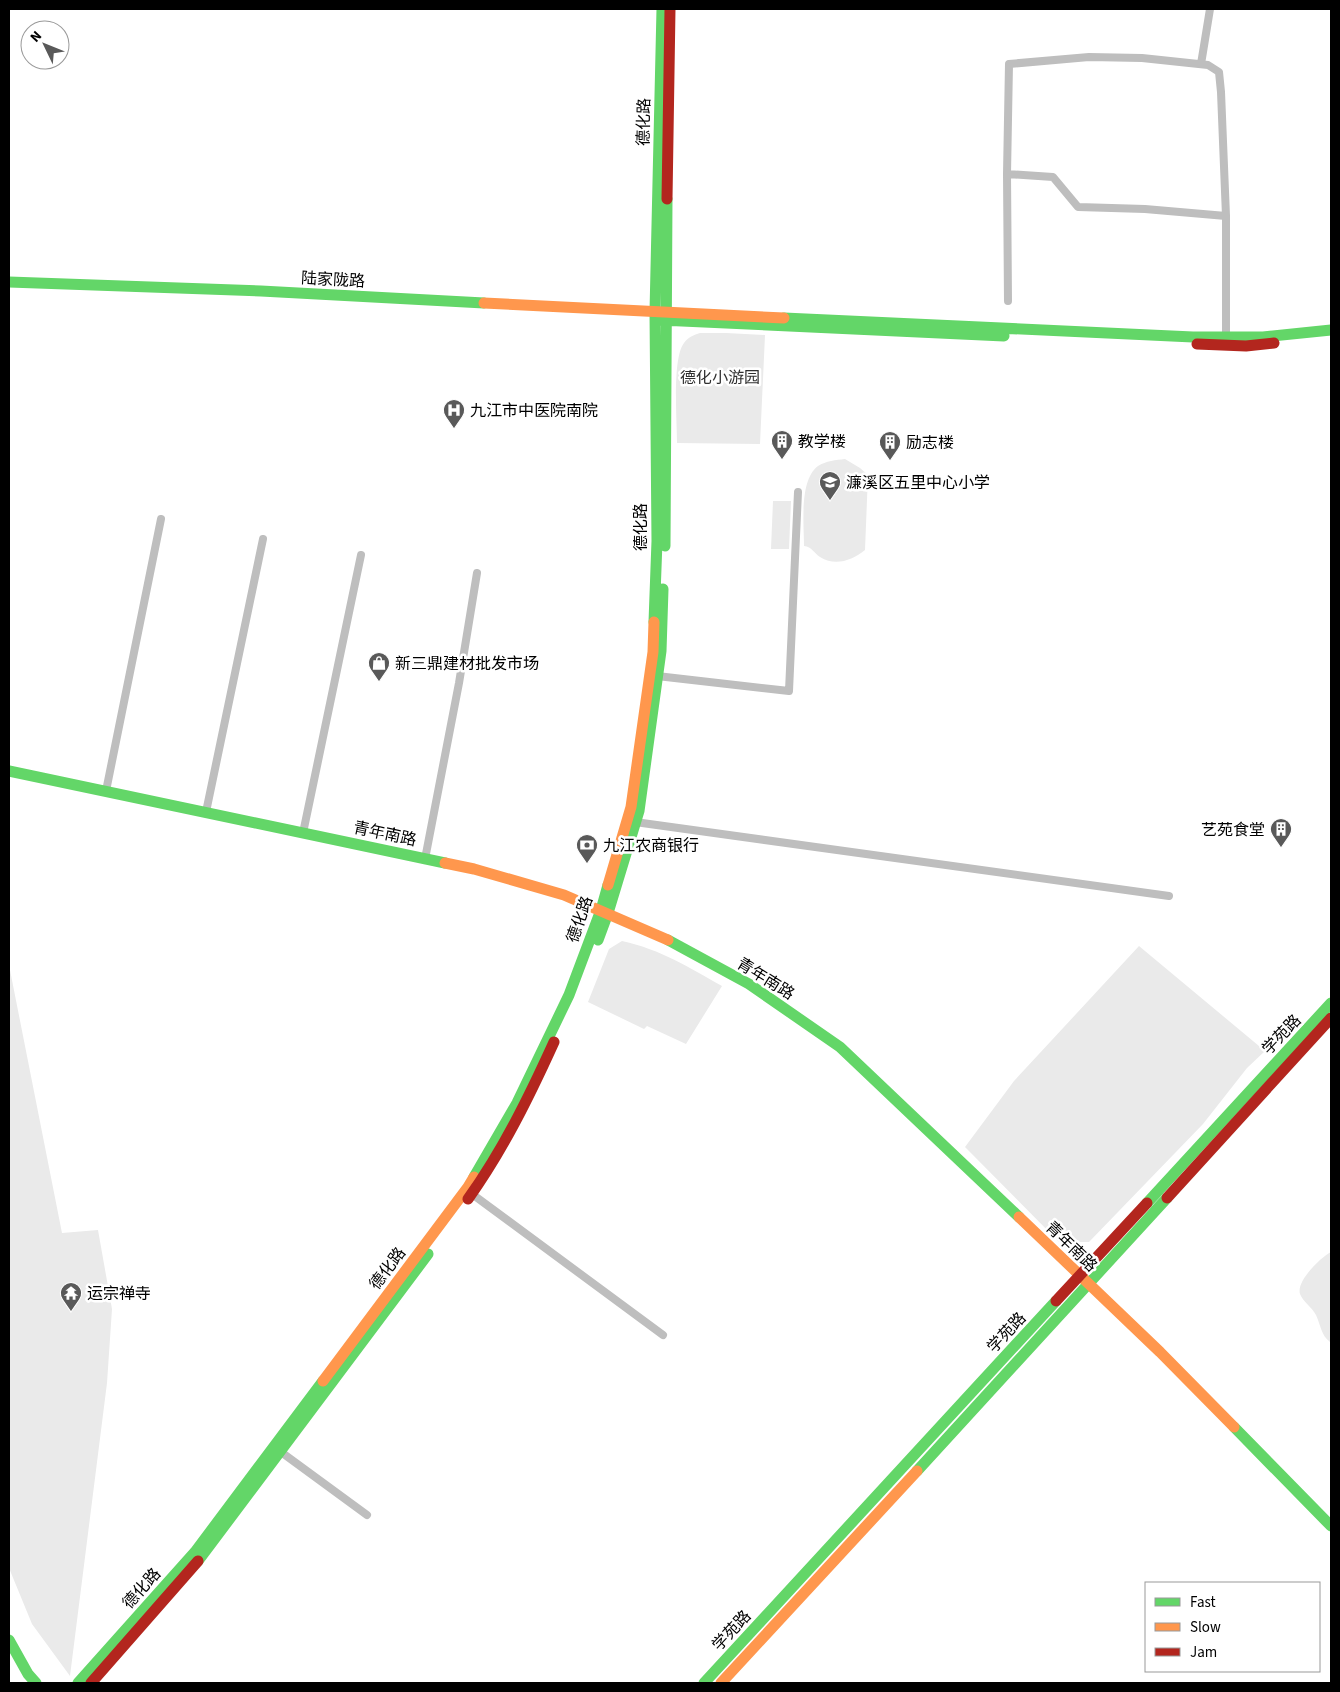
<svg xmlns="http://www.w3.org/2000/svg" width="1340" height="1692" font-family="'Source Sans 3','Noto Sans SC',sans-serif">
<rect width="100%" height="100%" fill="#fff"/>
<!-- green -->
<path fill="#eaeaea" d="M700,333H726L765,335L760,444L677,443C677,421 672,358 684,343C688,337 694,335 700,333Z
M845,459L860,468L868,475L865,550C852,560 836,567 820,557C814,553 812,547 804,546C804,525 799,480 818,466C826,461 836,460 845,459Z
M773,501H791L789,549H771Z
M622,941C662,950 688,967 722,986L686,1044L647,1026L644,1029L588,1002L609,949Z
M1139,946L1265,1051L1247,1068L1203,1124L1089,1242H1059L965,1147L1014,1081Z
M9,965L62,1233L98,1230L112,1309L107,1383L70,1676L32,1624L9,1568Z
M1331,1252V1342H1330C1321,1335 1321,1326 1316,1315C1312,1307 1303,1302 1300,1294C1296,1281 1321,1257 1331,1252Z"/>
<g fill="none" stroke-linecap="round" stroke-linejoin="round">
<!-- street -->
<path stroke="#bebebe" stroke-width="8" d="M1201,64L1210,9
M1007,174L1053,177L1078,207L1145,209L1226,216V337
M1008,301L1007,174L1009,64L1089,57L1142,58L1208,65L1219,72L1221,92L1226,216
M657,676L789,691L798,492
M106,791L161,519
M206,812L263,539
M635,822L1169,896
M303,833L361,555
M425,859L459,683L477,573
M472,1194L663,1335
M281,1452L367,1515"/>
<!-- fast -->
<path stroke="#63d668" stroke-width="11" d="M9,282L261,291L484,303
M784,318L1193,337H1263L1331,330
M660,320L1004,336
M665,546L667,199
M654,622L657,541L655,312L662,9
M9,771L445,863
M598,940L608,913L639,811L661,651L663,589
M668,940L749,984L840,1047L1019,1217
M474,1177L517,1103L569,995L601,910L608,885
M1147,1203L1331,1003
M1234,1427L1331,1526
M917,1471L1167,1198
M198,1561L428,1254
M9,1640L28,1674L36,1683
M78,1683L195,1552L323,1381
M704,1683L1056,1301"/>
<!-- slow -->
<path stroke="#ff974d" stroke-width="11" d="M484,303L784,318
M445,863L474,869L564,895L668,940
M608,885L631,807L653,652L654,622
M1019,1217L1160,1352L1234,1427
M323,1381L468,1187L474,1177
M721,1683L917,1471"/>
<!-- jam -->
<path stroke="#b3261e" stroke-width="11" d="M667,199L670,9
M1197,344L1246,346L1274,343
M1167,1198L1331,1018
M468,1199C503,1150 529,1097 554,1042
M1056,1301L1147,1203
M91,1683L198,1561"/>
</g>
<!-- icons -->
<defs>
<g id="hospital-pin" transform="scale(1.125)"><path d="M0 17L-7.5 6A9.5 9.5 0 1 1 7.5 6Z" fill="#595959" stroke="#fff"/><path d="M-5-5h3v3.5h4V-5h3V5h-3V1.5h-4V5h-3Z" fill="#fff"/></g>
<g id="building-pin" transform="scale(1.125)"><path d="M0 17L-7.5 6A9.5 9.5 0 1 1 7.5 6Z" fill="#595959" stroke="#fff"/><path d="M-4-6H4V6H1V3H-1V6H-4ZM-2.5-4.3h1.7v1.8h-1.7ZM.8-4.3h1.7v1.8H.8ZM-2.5-1h1.7V.8h-1.7ZM.8-1h1.7V.8H.8Z" fill="#fff"/></g>
<g id="school-pin" transform="scale(1.125)"><path d="M0 17L-7.5 6A9.5 9.5 0 1 1 7.5 6Z" fill="#595959" stroke="#fff"/><path d="M0-5L7-2L0 1L-7-2ZM-4 1L0 2.5L4 1V4Q0 6-4 4Z" fill="#fff"/></g>
<g id="shop-pin" transform="scale(1.125)"><path d="M0 17L-7.5 6A9.5 9.5 0 1 1 7.5 6Z" fill="#595959" stroke="#fff"/><path d="M-5-2.5h2.3a2.7 3.5 0 0 1 5.4 0H5L5.5 6h-11ZM-1.5-2.5h3a1.5 2.3 0 0 0-3 0Z" fill="#fff"/></g>
<g id="bank-pin" transform="scale(1.125)"><path d="M0 17L-7.5 6A9.5 9.5 0 1 1 7.5 6Z" fill="#595959" stroke="#fff"/><path d="M-6-4H6V4H-6ZM0-2.3a2.3 2.3 0 1 0 0 4.6a2.3 2.3 0 1 0 0-4.6Z" fill="#fff"/></g>
<g id="temple-pin" transform="scale(1.125)"><path d="M0 17L-7.5 6A9.5 9.5 0 1 1 7.5 6Z" fill="#595959" stroke="#fff"/><path d="M0-6L5-2H3V0L6.5 2.5H4V6H1.5V3h-3V6H-4V2.5H-6.5L-3 0V-2H-5Z" fill="#fff"/></g>
</defs>
<g fill-rule="evenodd">
<use href="#hospital-pin" x="454" y="410"/>
<use href="#building-pin" x="782" y="441"/>
<use href="#building-pin" x="890" y="442"/>
<use href="#school-pin" x="830" y="482"/>
<use href="#shop-pin" x="379" y="663"/>
<use href="#building-pin" x="1281" y="829"/>
<use href="#bank-pin" x="587" y="845"/>
<use href="#temple-pin" x="71" y="1293"/>
</g>
<g text-anchor="middle" stroke-width="5" stroke-linejoin="round" paint-order="stroke">
<!-- street labels -->
<g font-size="16" fill="#000" stroke="#fff">
<text transform="translate(643 122) rotate(-89)" y="6">德化路</text>
<text transform="translate(333 279) rotate(3)" y="6">陆家陇路</text>
<text transform="translate(640 527) rotate(-90)" y="6">德化路</text>
<text transform="translate(385 833) rotate(12)" y="6">青年南路</text>
<text transform="translate(579 919) rotate(-71)" y="6">德化路</text>
<text transform="translate(766 978) rotate(32)" y="6">青年南路</text>
<text transform="translate(1281 1034) rotate(-46)" y="6">学苑路</text>
<text transform="translate(1072 1246) rotate(44)" y="6">青年南路</text>
<text transform="translate(387 1268) rotate(-53)" y="6">德化路</text>
<text transform="translate(1006 1332) rotate(-47)" y="6">学苑路</text>
<text transform="translate(141 1588) rotate(-48)" y="6">德化路</text>
<text transform="translate(731 1630) rotate(-47)" y="6">学苑路</text>
</g>
<!-- park labels -->
<g font-size="16" fill="#303030" stroke="#fff">
<text x="720" y="383">德化小游园</text>
</g>
<!-- poi labels -->
<g font-size="16" fill="#000" stroke="#fff" text-anchor="start">
<text x="470" y="416">九江市中医院南院</text>
<text x="798" y="447">教学楼</text>
<text x="906" y="448">励志楼</text>
<text x="846" y="488">濂溪区五里中心小学</text>
<text x="395" y="669">新三鼎建材批发市场</text>
<text x="1265" y="835" text-anchor="end">艺苑食堂</text>
<text x="603" y="851">九江农商银行</text>
<text x="87" y="1299">运宗禅寺</text>
</g>
</g>
<!-- border -->
<rect width="1340" height="1692" fill="none" stroke="#000000" stroke-width="20"/>
<!-- legend -->
<rect x="1145" y="1582" width="175" height="90" fill="#ffffff" stroke="#999999"/>
<rect x="1155" y="1598" width="25" height="8" fill="#63d668" stroke="#999999"/>
<text x="1190" y="1607" font-size="15" fill="#000000">Fast</text>
<rect x="1155" y="1623" width="25" height="8" fill="#ff974d" stroke="#999999"/>
<text x="1190" y="1632" font-size="15" fill="#000000">Slow</text>
<rect x="1155" y="1648" width="25" height="8" fill="#b3261e" stroke="#999999"/>
<text x="1190" y="1657" font-size="15" fill="#000000">Jam</text>
<!-- north arrow -->
<g transform="translate(45 45) rotate(313)"><circle r="24" fill="#ffffff" stroke="#999999"/>
<path d="M0-4L9 19L0 12L-9 19Z" fill="#595959"/>
<text y="-8" font-size="14" font-weight="bold" text-anchor="middle" fill="#000000">N</text>
</g>
</svg>
